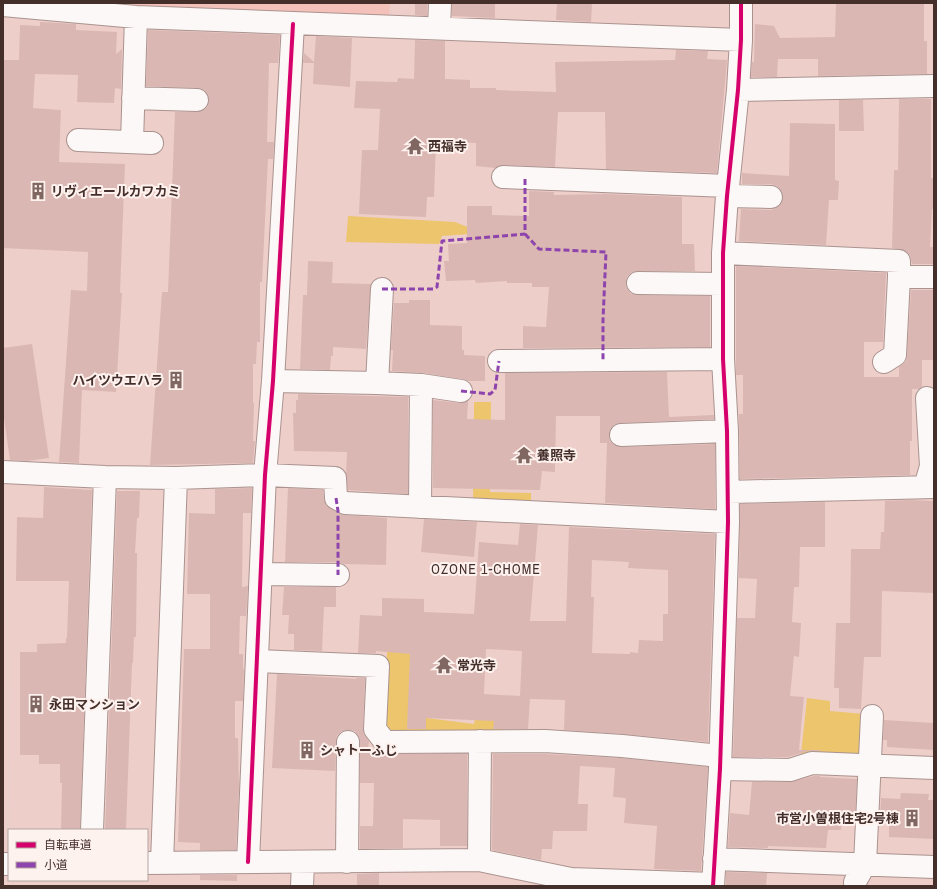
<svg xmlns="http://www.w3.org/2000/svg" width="937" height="889" font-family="'Archivo Narrow','Noto Sans JP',sans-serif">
<rect width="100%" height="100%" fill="#eecec9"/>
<!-- built -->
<path fill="#f3c1b9" d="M76,3H390L389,16L382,20Z"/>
<!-- green -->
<path fill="#ecc56d" d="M348,216L455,222L470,228V234L442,236L439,244L346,242Z
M474,402H491L490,492L531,493V504L473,503Z
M388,615L416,616L411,716L474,724L477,707L505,701L502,735L393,736L385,726Z
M807,698L830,701V711L864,714L863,750L857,756L801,754Z"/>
<!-- building -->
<path fill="#dab7b2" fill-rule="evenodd" d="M415,3H427V16L415,15Z
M452,3H495V18L452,16Z
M557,3H592L591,22L556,20Z
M836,3H924V41H927V74L818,76V59H778L777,77H751L752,62H754L755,24L774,26L780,38L835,37Z
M40,22L76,24V30L117,32L116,54L122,49L121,89L115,88L114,103L77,102L78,75L35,74L33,108L61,110L59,162L125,164L120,293H122L116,392L82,390L79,463L59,462L71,290L87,291L88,252L3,248V60H19L20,25L40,26Z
M148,30L280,35L278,63H269L267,142H274L273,159H268L262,282H260V342H257L256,364H253V403H254L253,441H255L253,463L150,465L162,292H168L175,112H197L203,111L208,106L209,100L208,94L203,89L198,88L146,86Z
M316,36L352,38L350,87L313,84L314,63H303L304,53L314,62Z
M415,40L445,41V79L470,80V88H496V90L556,92L555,62L675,60L676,50L708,51L707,59L727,60L717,173L606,169L605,112H558L555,167L504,165L495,168L476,166V143L436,141L434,197H427L426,217L359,214L362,150H378L380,109L354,108L356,81L397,82L398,78L414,79Z
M899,99H931V178H934V209H932L930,247H934V264H912L910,255L906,251L892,248L894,170H898Z
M839,100H863L864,131H839Z
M790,123L835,124V180L839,181L838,200H829L826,245L739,241L741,209L771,210L777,208L781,204L783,198L782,191L777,186L771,184H742V173L789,176Z
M529,191L554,192V195L606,194L682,197V244H694L695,271H638L632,272L627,276L626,283L627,289L631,294L637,295L710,296V347L523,348V326L546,327L549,287H532V283H507V281L476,283L475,280L446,281L444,261H449L448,244L467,243V206H492V215L529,216Z
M308,261L333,262L332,283L371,284L366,349L333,347V356H331L330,370L300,369L303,295H307Z
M736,266L886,273L883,342H864V377H899V367L906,362L907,356L911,290H934V360H922V387L919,389H912V441H910V475L740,479L739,414H743V375H736Z
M409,300H430V325L462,326V350H464V355L485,356V381H469L463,379L423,373L392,371L393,350H391L394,303H409Z
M32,344L49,458L27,461L10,460L3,411V348Z
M667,372L669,417L714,415V419L620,423L615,424L610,429L609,435L610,441L615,446L621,447L715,444V509L605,503L607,443H600V416H556L555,472L542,471L540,490L433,488V400L459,403L468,401L467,419L505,420V373Z
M298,394L408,397V494L348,490L346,473L347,452L294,451L293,413H296V400H298Z
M44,487L92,490L80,830H61L62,783H60V764H39V755H20V652H37V644L66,643V638H67L69,581H16L17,517L43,518Z
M252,488L251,513H243L242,587L248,586L246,616H240L239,654H243V669H244L243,701H235V738H238L239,788L236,850H200V843L178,842L184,649H210V594H187L189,513L215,514V489Z
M288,488L323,490L324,499L326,505L339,514L344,515L387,518L386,565L344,564L338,562H285Z
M117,491H140L139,518H137L135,553H137L136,637H134L133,663H132L126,830H105Z
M910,500L934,501V593L882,591L881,657H864L861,709L839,708V688H834L836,623H850L851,549H880L881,532H884L885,501Z
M825,502V547H800L799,587H794L792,622L801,623L799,657L794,656L790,696L804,697L799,750H820V751H808L788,757H733L737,618H755L757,579L739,578L740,504Z
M424,519L477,522L474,557L421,552Z
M520,524L538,525L530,621H566L569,527L715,534L708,742L623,734L564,730L565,700L530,699L528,729H493L494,721L426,718V729H407L410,654L376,651V653H358L360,615L382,616V598L424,599V612L474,614L479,542L518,545ZM592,560L629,562L628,568L668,570V614H663V641L639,640L638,653L630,652V654L592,653L594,597H591ZM486,649L522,651L520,696L484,694Z
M284,587H336V607H324L322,651L294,650V634H288L289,615H282Z
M277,674L356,679V678H365L363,728L365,736L369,741L368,750H376L380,753L385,754H467V846H440V820L403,819V848L360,849V826H373L374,783H360V742L359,736L355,731L348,730L342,731L337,735L336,742L335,771L272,768Z
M884,720L934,723V750L887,747V740H883Z
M493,754H545L621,758L708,767L701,871L654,869L657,826L624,823L626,798L613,797L615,768L580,766L578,804H588L587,831H553L552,849H542L541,860L492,850Z
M814,776H820V777L857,779L855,820H842L841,830H828L826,848L768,846V848L728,847L730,813L749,815L752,782H790Z
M901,793L929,794L928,800H934V839L889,837V822H880L881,798L900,799Z
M726,872L767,873L766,886H726Z
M379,873V886H357V874Z
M200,875H237V881L200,880Z"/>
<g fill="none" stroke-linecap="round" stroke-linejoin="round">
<!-- street casing -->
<g stroke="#aa938f" stroke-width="24">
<path id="street" d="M3,5L136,17L741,40
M439,28L440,3
M738,90L934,86
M133,98L197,100
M78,140L152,143
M132,142L136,17
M503,177L728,186
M727,196L771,197
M723,253L899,261V277H934
M638,283L722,284
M499,361L723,359
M884,362L895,355L899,277
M273,381L377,383L382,289
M377,383L421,385L461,391
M621,435L727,431
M3,472L105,477L176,478L265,475L335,478L336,498L345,503L728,522
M925,487L931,466L927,398
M728,492L934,487
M420,507L421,385
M261,574L338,575
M257,661L378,666L375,729L385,742L545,741L622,746L720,756
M720,769L790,770L812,763L934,768
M92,830L105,477
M714,859L934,867
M479,860L480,741
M248,862L265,475L273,381L293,24
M347,862L348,742
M147,863L479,860L571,879L713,884
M162,863L176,478
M3,864H9
M302,886L303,862
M713,886L720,769L728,522L727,431L723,359V253L727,196L738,90L741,40V3
M855,886V882L865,864L872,716"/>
</g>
<!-- path -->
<path stroke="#e0d6d4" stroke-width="2.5" stroke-dasharray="1 3" stroke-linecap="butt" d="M3,554L7,608L9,784L7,842"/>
<!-- street -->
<use href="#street" stroke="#fcf8f7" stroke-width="22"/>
<!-- quiet -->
<path stroke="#8e44ad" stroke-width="3" stroke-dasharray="6 3" stroke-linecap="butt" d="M525,234L539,249L606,252L603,320V361
M382,289H433L437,287L442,241L525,234V178
M461,391L490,394L495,390L499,361
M336,498L338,511V575"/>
<!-- cycleway casing -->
<g stroke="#fef2ef" stroke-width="6">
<path id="cycleway" d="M248,862L265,475L273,381L293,24
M713,886L720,769L728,522L727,431L723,359V253L727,196L738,90L741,40V3"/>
</g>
<!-- cycleway -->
<use href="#cycleway" stroke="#d6006c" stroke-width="4"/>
</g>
<!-- icons -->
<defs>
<g id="temple-bare" transform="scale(1.38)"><path d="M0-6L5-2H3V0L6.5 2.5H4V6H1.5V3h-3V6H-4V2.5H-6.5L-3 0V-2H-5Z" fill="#806762" stroke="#fef2ef" stroke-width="2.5" paint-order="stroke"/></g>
<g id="building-bare" transform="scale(1.38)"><path d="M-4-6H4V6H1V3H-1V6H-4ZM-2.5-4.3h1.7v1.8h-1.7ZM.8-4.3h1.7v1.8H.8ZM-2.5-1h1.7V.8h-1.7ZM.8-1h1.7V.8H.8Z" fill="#806762" stroke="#fef2ef" stroke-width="2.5" paint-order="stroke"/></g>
</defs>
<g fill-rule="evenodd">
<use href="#temple-bare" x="415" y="146"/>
<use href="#building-bare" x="38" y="191"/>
<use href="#building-bare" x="176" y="380"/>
<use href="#temple-bare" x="524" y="455"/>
<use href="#temple-bare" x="444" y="665"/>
<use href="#building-bare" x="36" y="704"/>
<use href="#building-bare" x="307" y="750"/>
<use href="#building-bare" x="912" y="818"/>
</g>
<g text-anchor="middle" stroke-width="4" stroke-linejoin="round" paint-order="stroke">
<!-- poi labels -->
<g font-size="13" font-weight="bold" fill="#452f2b" stroke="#fef2ef" text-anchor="start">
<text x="428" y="151">西福寺</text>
<text x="51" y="196">リヴィエールカワカミ</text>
<text x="163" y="385" text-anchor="end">ハイツウエハラ</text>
<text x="537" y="460">養照寺</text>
<text x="457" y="670">常光寺</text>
<text x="49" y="709">永田マンション</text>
<text x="320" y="755">シャトーふじ</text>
<text x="899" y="823" text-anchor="end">市営小曽根住宅2号棟</text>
</g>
<!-- neighbourhood labels -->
<g font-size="14" letter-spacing="1" fill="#452f2b" stroke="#fef2ef">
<text x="486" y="574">OZONE 1-CHOME</text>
</g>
</g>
<!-- border -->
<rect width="937" height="889" fill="none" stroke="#452f2b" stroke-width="8"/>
<!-- legend -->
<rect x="8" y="829" width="140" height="52" fill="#fef2ef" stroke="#b4a4a1"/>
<rect x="16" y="842" width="20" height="6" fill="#d6006c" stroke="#b4a4a1"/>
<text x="44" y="849" font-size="12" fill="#452f2b">自転車道</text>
<rect x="16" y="862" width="20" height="6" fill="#8e44ad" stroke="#b4a4a1"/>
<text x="44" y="869" font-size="12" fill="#452f2b">小道</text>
</svg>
